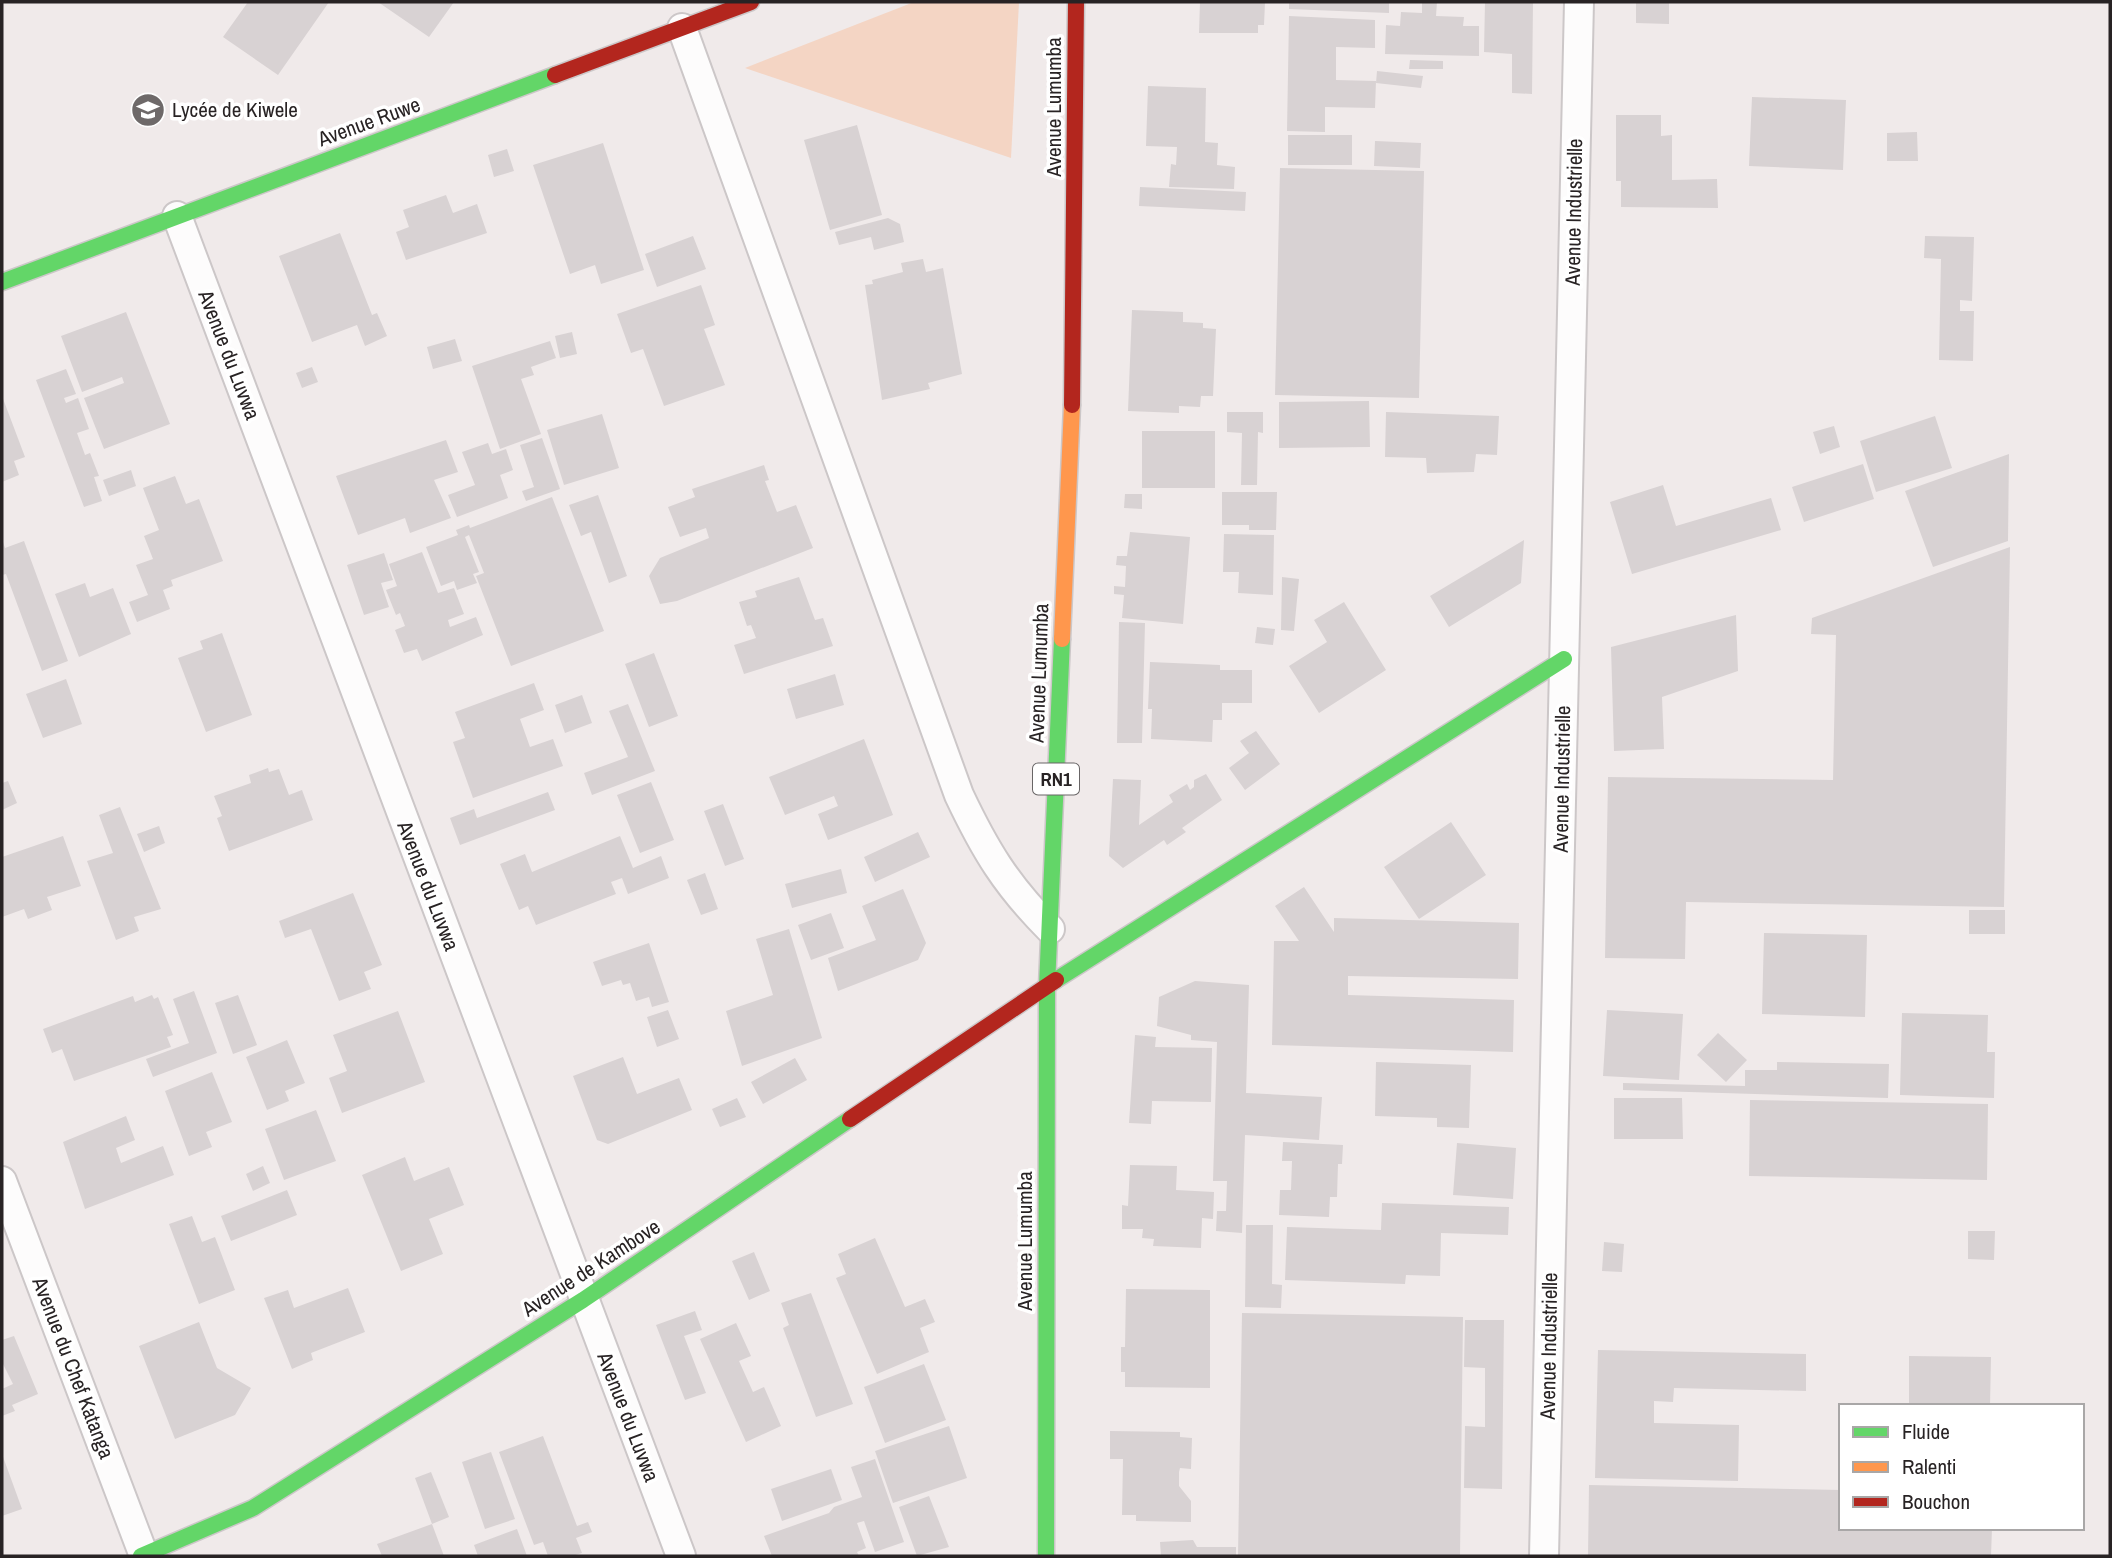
<svg xmlns="http://www.w3.org/2000/svg" width="2112" height="1558" font-family="'Archivo Narrow',sans-serif">
<rect width="100%" height="100%" fill="#f0eaea"/>
<!-- green -->
<path fill="#f4d5c4" d="M914,2H1019L1011,158L745,68Z"/>
<!-- building -->
<path fill="#d8d2d3" d="M248,2H329L278,75L223,37Z
M378,2H454L429,37Z
M1200,2H1265L1264,25H1258V33H1199Z
M1289,2H1389V13L1289,9Z
M1422,2H1437L1436,16L1464,17L1463,26H1479V56L1385,54L1386,25L1400,26L1401,12L1422,13Z
M1485,2H1533L1532,94L1512,93V54L1484,52Z
M1636,2H1669V24L1636,23Z
M1289,16L1375,20V48L1336,47V80L1376,81L1375,108L1325,107V132L1287,131Z
M1410,60L1443,61V69H1409Z
M1377,71L1423,76L1421,88L1376,83Z
M1148,86L1206,88L1205,142L1218,143L1217,165L1235,167L1234,189L1169,187L1171,164L1176,165L1177,147L1146,146Z
M1752,97L1846,100L1843,170L1749,166Z
M1616,115H1661V136L1672,135V180L1717,179L1718,208L1621,207V181H1616Z
M857,125L882,215L830,230L804,140Z
M1917,132L1918,161H1887V133Z
M1288,135H1352V165H1288Z
M1375,141L1421,143L1420,168L1374,166Z
M603,143L644,270L601,284L595,265L570,274L533,165Z
M507,149L514,171L494,177L488,155Z
M1280,168L1424,171L1419,398L1275,395Z
M1140,187L1246,192L1245,211L1139,206Z
M446,195L453,213L477,204L487,233L406,260L396,232L409,227L403,210Z
M888,218L900,224L904,242L874,250L871,237L839,245L835,232Z
M340,233L372,315L377,313L387,336L365,346L357,325L312,342L279,256Z
M693,236L706,269L657,287L645,254Z
M1925,236L1974,237L1972,301L1960,300V311H1974L1973,361L1939,360L1941,259L1924,258Z
M923,259L926,272L943,268L962,374L928,383L930,389L882,400L865,285L873,284L872,280L903,272L901,263Z
M701,285L715,325L704,329L725,385L664,406L643,349L631,353L617,314Z
M1132,310L1183,312V322L1203,323V328L1216,329L1213,396H1201L1200,407L1179,406V413L1128,411Z
M126,312L170,424L104,449L84,398L124,383L122,377L82,392L61,336Z
M572,332L577,354L560,358L555,336Z
M455,339L462,361L433,369L427,347Z
M550,341L556,358L531,367L534,375L521,379L541,434L500,449L472,366Z
M312,367L318,382L302,388L296,373Z
M66,369L76,394L64,398L66,403L78,398L89,429L77,433L85,455L90,453L99,476L94,477L102,501L84,507L36,380Z
M2,396L25,457L14,461L19,475L2,482Z
M1369,401L1370,447L1279,448V402Z
M1227,412H1263V433L1258,432L1257,485H1241L1242,433L1227,432Z
M1386,412L1499,416L1497,455L1476,454L1474,472L1427,473L1426,458L1385,457Z
M602,414L619,468L564,485L547,430Z
M1935,416L1952,468L1876,492L1860,441Z
M1834,426L1840,447L1820,454L1813,432Z
M1142,431H1215V488H1142Z
M542,438L560,489L526,501L522,491L534,487L520,445Z
M446,440L458,472L434,480L451,518L410,533L405,518L358,535L336,476Z
M488,443L492,454L506,449L513,470L500,475L508,498L457,517L448,495L475,485L462,452Z
M2009,454L2008,541L1933,567L1905,491Z
M1863,464L1874,499L1804,522L1792,487Z
M764,465L769,480L765,481L777,512L796,505L813,548L677,601L660,604L649,576L660,558L709,538L706,528L680,537L668,507L695,497L692,489Z
M131,470L136,486L109,496L103,480Z
M175,476L186,504L199,499L223,561L171,580L173,586L163,590L170,609L137,622L129,602L148,595L136,565L153,559L144,536L159,530L143,488Z
M1663,485L1676,526L1771,498L1781,530L1632,574L1610,502Z
M1222,492H1277L1276,530H1249V525H1222Z
M1125,494H1142V509L1124,508Z
M598,495L627,576L609,583L591,532L581,536L569,505Z
M552,497L604,631L511,666L476,576L484,573L469,535L465,537L479,572L473,574L477,583L457,590L454,581L441,586L426,547L458,535L456,530L469,525L470,528Z
M1130,532L1190,537L1183,624L1122,618L1124,595L1114,594V586L1125,587L1126,566L1116,565L1117,556H1127Z
M1224,534L1274,535L1273,595L1238,593L1239,572H1223Z
M2,539L5,548L24,541L68,661L42,671L6,574L2,575Z
M1524,540L1521,583L1449,627L1430,596Z
M2010,547L2004,907L1686,902L1685,959L1605,958L1608,777L1833,780L1836,635L1811,634L1812,618Z
M422,552L438,593L454,588L464,614L448,620L450,627L476,617L483,635L422,661L417,649L404,653L395,630L405,626L400,613L396,615L386,590L397,586L389,564Z
M384,553L393,580L381,583L389,607L364,615L347,565Z
M799,577L815,620L823,618L833,646L744,674L734,645L756,638L751,625L747,626L739,602L757,597L755,591Z
M1282,577L1299,579L1294,631L1281,630Z
M85,583L90,597L113,588L131,634L79,657L55,594Z
M1344,602L1386,670L1319,713L1289,666L1327,642L1314,620Z
M1736,615L1738,671L1662,697L1664,749L1614,751L1611,647Z
M1119,622L1145,623L1142,743H1117Z
M1257,627L1275,629L1273,645L1255,643Z
M222,633L252,715L206,732L178,658L203,649L200,641Z
M654,653L678,716L649,727L625,664Z
M1150,662L1220,665V670H1252V703H1222V720H1213L1212,742L1151,739L1152,709H1148Z
M835,674L844,705L796,719L787,689Z
M66,679L82,724L43,738L26,694Z
M534,683L544,710L520,719L530,747L553,739L563,766L473,798L453,742L465,738L455,712Z
M582,695L592,723L565,733L555,705Z
M628,704L655,771L592,795L584,773L628,757L609,711Z
M1256,731L1280,764L1245,790L1229,768L1249,753L1240,741Z
M864,739L893,815L828,840L818,814L838,806L834,796L785,815L769,777Z
M268,768L269,772L279,769L289,795L302,790L313,820L229,851L217,818L222,816L214,796L251,783L249,775Z
M1206,774L1222,800L1182,828L1186,832L1167,845L1164,840L1123,868L1109,856L1113,779L1141,780L1139,825L1173,802L1169,795L1187,784L1190,790L1194,787V780Z
M8,781L17,803L2,810V783Z
M651,782L674,840L640,853L617,795Z
M548,792L555,810L460,845L450,818L474,809L477,818Z
M723,804L744,859L725,866L704,811Z
M120,807L161,909L134,917L139,931L116,940L87,861L113,853L99,815Z
M1451,822L1486,875L1419,919L1384,867Z
M159,826L165,843L144,852L137,834Z
M918,832L930,857L875,882L864,857Z
M63,836L81,886L47,897L52,910L28,919L24,909L2,917V857Z
M620,836L633,868L661,856L669,878L628,894L622,878L611,882L616,894L536,925L528,906L519,910L500,864L525,854L532,872Z
M841,869L847,893L792,908L785,884Z
M705,873L718,909L701,915L687,880Z
M1304,887L1334,932V918L1519,923L1518,979L1348,976V995L1514,1000L1513,1052L1272,1045L1274,941H1299L1275,906Z
M903,889L926,943L918,960L838,991L828,958L876,940L862,906Z
M353,893L382,965L364,972L371,989L339,1001L311,929L285,938L279,921Z
M1969,910H2005V934H1969Z
M831,913L844,948L811,960L798,925Z
M789,929L822,1038L742,1066L726,1011L773,995L756,939Z
M1764,933L1867,935L1865,1017L1762,1014Z
M649,943L669,1002L652,1007L649,997L636,1001L630,983L623,985L621,980L602,986L593,962Z
M1195,981L1249,985L1246,1093L1322,1097L1319,1140L1245,1135L1242,1233L1216,1231L1217,1211H1226L1227,1181H1213L1217,1042L1191,1040V1035L1157,1026L1159,997Z
M194,991L217,1053L153,1077L146,1059L189,1043L173,999Z
M152,995L154,999L158,997L173,1035L167,1037L171,1047L74,1081L62,1049L52,1053L43,1029L133,996L135,1002Z
M238,995L257,1045L233,1054L215,1003Z
M668,1010L679,1039L657,1047L647,1017Z
M1607,1010L1683,1014L1679,1080L1603,1076Z
M398,1011L425,1082L342,1113L329,1078L347,1071L333,1035Z
M1902,1013L1988,1015L1987,1052H1995L1994,1098L1900,1095Z
M1718,1033L1747,1060L1726,1082L1697,1055Z
M1135,1035L1156,1037L1155,1047L1212,1048L1211,1102L1152,1101L1151,1124L1129,1123Z
M287,1040L305,1083L285,1091L289,1101L267,1110L246,1057Z
M623,1057L637,1094L679,1078L692,1110L608,1144L597,1140L573,1076Z
M795,1058L807,1080L763,1104L751,1082Z
M1376,1062L1471,1065L1469,1128L1437,1127V1118L1375,1116Z
M1777,1062L1889,1064L1888,1098L1623,1090V1083L1745,1086V1070H1777Z
M212,1072L232,1122L206,1132L212,1147L189,1156L165,1091Z
M737,1098L746,1117L720,1127L712,1109Z
M1614,1098H1682L1683,1139H1614Z
M1750,1100L1988,1104L1987,1180L1749,1176Z
M316,1110L336,1161L284,1180L265,1129Z
M126,1116L135,1140L116,1148L121,1163L163,1146L174,1175L85,1209L63,1142Z
M1283,1142L1343,1145L1342,1164H1338L1337,1197H1330L1329,1217L1279,1215L1280,1190H1291L1292,1161H1282Z
M1457,1143L1516,1148L1513,1199L1453,1195Z
M405,1157L414,1181L449,1167L464,1205L429,1219L443,1254L401,1271L362,1175Z
M1130,1165L1177,1166L1176,1190L1214,1192L1213,1219L1202,1218L1201,1248L1153,1246L1154,1239L1142,1238L1143,1229H1122V1205L1128,1206Z
M263,1166L270,1183L253,1191L246,1174Z
M287,1190L297,1215L231,1241L221,1216Z
M1382,1203L1509,1207L1508,1235L1441,1233L1440,1276L1406,1275L1405,1284L1285,1280L1287,1227L1381,1230Z
M192,1216L202,1242L215,1237L235,1290L199,1304L169,1224Z
M1246,1225H1273L1272,1284L1282,1285L1281,1308L1245,1307Z
M1968,1231H1995L1994,1260L1968,1259Z
M875,1238L905,1307L925,1299L935,1322L920,1328L929,1352L877,1374L836,1278L846,1274L838,1254Z
M1604,1242L1624,1244L1622,1272L1602,1271Z
M754,1252L770,1291L749,1300L732,1261Z
M348,1288L365,1332L311,1353L313,1360L292,1369L264,1298L288,1290L294,1308Z
M1126,1289L1210,1290V1388L1125,1387V1372H1121V1347H1125Z
M811,1293L853,1404L816,1417L783,1328L789,1325L781,1303Z
M695,1311L702,1330L684,1336L706,1393L685,1400L656,1325Z
M1242,1313L1463,1317L1460,1556H1238Z
M1465,1320H1504L1502,1489L1464,1488L1465,1426L1485,1427V1368L1464,1367Z
M199,1322L217,1368L251,1388L235,1415L175,1439L139,1346Z
M736,1323L751,1356L739,1361L753,1392L764,1387L781,1426L746,1442L700,1339Z
M14,1336L38,1394L12,1405L15,1411L2,1416V1389L13,1384L2,1362V1340Z
M1598,1350L1806,1354V1391L1674,1388L1673,1402L1654,1401V1423L1739,1425L1738,1481L1595,1478Z
M1909,1356L1991,1357L1990,1406H1909Z
M924,1364L946,1420L885,1443L864,1387Z
M949,1426L967,1478L893,1503L875,1451Z
M1110,1431L1180,1432V1437L1192,1438L1191,1469L1180,1468L1179,1472V1486L1191,1501V1522L1136,1521V1515H1122L1123,1459H1110Z
M543,1436L577,1526L588,1522L592,1532L576,1538L582,1553L572,1556H548L543,1542L534,1545L499,1452Z
M491,1452L515,1519L485,1529L462,1462Z
M2,1454L22,1509L2,1516Z
M875,1459L904,1542L875,1552L864,1521L857,1523L866,1548L857,1552L859,1556H772L764,1536L829,1513L834,1507L862,1497L851,1467Z
M831,1469L842,1500L782,1521L771,1489Z
M431,1472L449,1517L432,1524L415,1478Z
M1589,1485L1841,1490V1528H1992L1991,1556H1588Z
M929,1496L949,1547L917,1556L899,1507Z
M432,1524L444,1556H382L377,1544Z
M517,1529L527,1556H478L474,1545Z
M1193,1540L1197,1547H1236V1556H1161L1160,1542Z"/>
<g fill="none" stroke-linecap="round" stroke-linejoin="round">
<!-- street casing -->
<g stroke="#ccc7c8" stroke-width="32">
<path id="street" d="M682,28L959,795C985,850 1006,885 1050,929
M177,216L681,1556
M2,1181L144,1556
M1544,1556L1579,2"/>
</g>
<!-- fast casing -->
<g stroke="#ccc7c8" stroke-width="19">
<path id="fast" d="M2,282L555,75
M1056,980L1564,659
M141,1556L253,1508L583,1300L850,1119
M1046,1556L1047,986L1062,639"/>
</g>
<!-- slow casing -->
<g stroke="#ccc7c8" stroke-width="19">
<path id="slow" d="M1062,639L1072,405"/>
</g>
<!-- jam casing -->
<g stroke="#ccc7c8" stroke-width="19">
<path id="jam" d="M555,75L751,2
M1072,405L1076,2
M850,1119L1056,980"/>
</g>
<!-- street -->
<use href="#street" stroke="#fdfcfc" stroke-width="28"/>
<!-- fast -->
<use href="#fast" stroke="#63d668" stroke-width="16"/>
<!-- slow -->
<use href="#slow" stroke="#ff974d" stroke-width="16"/>
<!-- jam -->
<use href="#jam" stroke="#b3261e" stroke-width="16"/>
</g>
<!-- icons -->
<defs>
<g id="school-disc" transform="scale(1.75)"><circle r="9.5" fill="#6e6969" stroke="#fff"/><path d="M0-5L7-2L0 1L-7-2ZM-4 1L0 2.5L4 1V4Q0 6-4 4Z" fill="#fff"/></g>
</defs>
<g fill-rule="evenodd">
<use href="#school-disc" x="148" y="110"/>
</g>
<g text-anchor="middle" stroke-width="7" stroke-linejoin="round" paint-order="stroke">
<!-- shield labels -->
<rect fill="#fff" stroke="#686566" stroke-width="2" x="1033" y="763.5" width="46" height="31" rx="5"/>
<g font-size="19" font-weight="bold" fill="#282324">
<text x="1056" y="786">RN1</text>
</g>
<!-- street labels -->
<g font-size="21" fill="#282324" stroke="#fff">
<text transform="translate(1054 107) rotate(-90)" y="7">Avenue Lumumba</text>
<text transform="translate(369 122) rotate(-20)" y="7">Avenue Ruwe</text>
<text transform="translate(1574 212) rotate(-89)" y="7">Avenue Industrielle</text>
<text transform="translate(229 355) rotate(69)" y="7">Avenue du Luvwa</text>
<text transform="translate(1039 673) rotate(-88)" y="7">Avenue Lumumba</text>
<text transform="translate(1562 779) rotate(-89)" y="7">Avenue Industrielle</text>
<text transform="translate(428 886) rotate(69)" y="7">Avenue du Luvwa</text>
<text transform="translate(1025 1241) rotate(-90)" y="7">Avenue Lumumba</text>
<text transform="translate(591 1268) rotate(-33)" y="7">Avenue de Kambove</text>
<text transform="translate(1549 1346) rotate(-89)" y="7">Avenue Industrielle</text>
<text transform="translate(73 1368) rotate(69)" y="7">Avenue du Chef Katanga</text>
<text transform="translate(628 1417) rotate(69)" y="7">Avenue du Luvwa</text>
</g>
<!-- poi labels -->
<g font-size="21" fill="#282324" stroke="#fff" text-anchor="start">
<text x="172" y="117">Lycée de Kiwele</text>
</g>
</g>
<!-- border -->
<rect width="2112" height="1558" fill="none" stroke="#282324" stroke-width="7"/>
<!-- legend -->
<rect x="1839" y="1404" width="245" height="126" fill="#ffffff" stroke="#a9a7a7" stroke-width="2"/>
<rect x="1853" y="1427" width="35" height="10" fill="#63d668" stroke="#a9a7a7" stroke-width="2"/>
<text x="1902" y="1439" font-size="21" fill="#282324">Fluide</text>
<rect x="1853" y="1462" width="35" height="10" fill="#ff974d" stroke="#a9a7a7" stroke-width="2"/>
<text x="1902" y="1474" font-size="21" fill="#282324">Ralenti</text>
<rect x="1853" y="1497" width="35" height="10" fill="#b3261e" stroke="#a9a7a7" stroke-width="2"/>
<text x="1902" y="1509" font-size="21" fill="#282324">Bouchon</text>
</svg>
